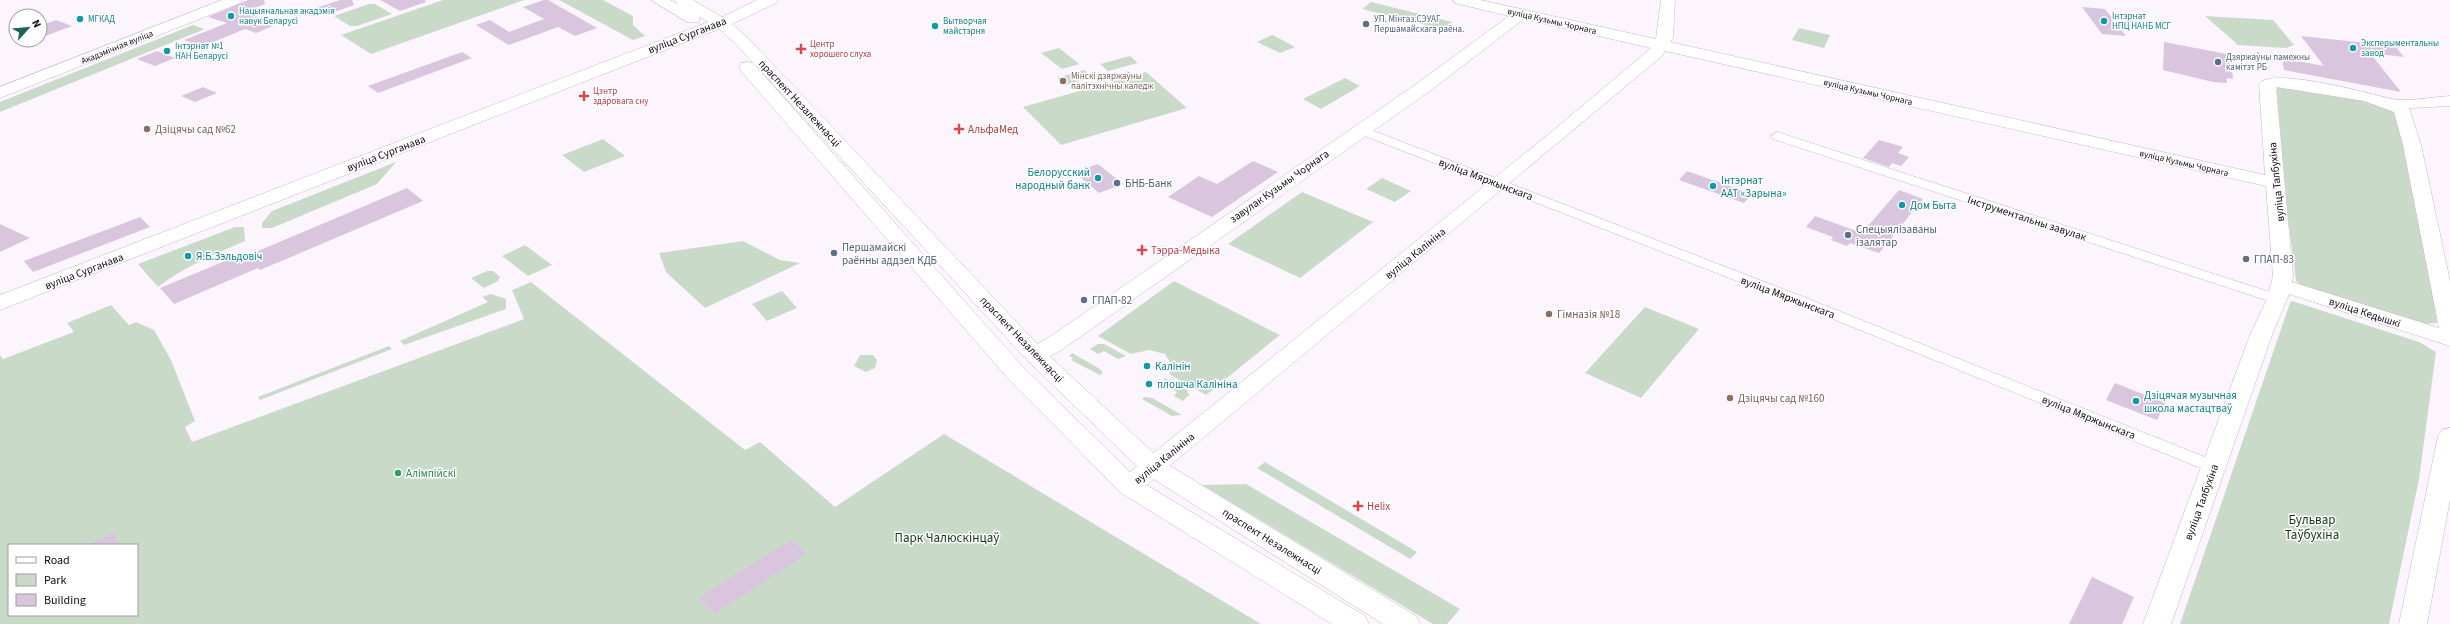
<svg xmlns="http://www.w3.org/2000/svg" width="2450" height="624" font-family="'Source Sans 3',sans-serif">
<rect width="100%" height="100%" fill="#fcf5fe"/>
<!-- green -->
<path fill="#c9dbc8" fill-rule="evenodd" d="M443,0H524L371,54L341,35Z
M559,0H603L633,16V25L645,36L633,40Z
M1371,2L1452,22L1447,30L1362,9Z
M369,4H375L392,14L357,26H350L334,16Z
M2205,16L2273,20L2294,45L2286,48L2238,45Z
M193,25L205,29L0,112V102Z
M1799,28L1830,35L1824,48L1792,40Z
M1272,35H1273L1295,47L1280,53L1257,42Z
M1059,48L1079,64H1080L1062,69L1041,53Z
M1130,56L1138,63L1108,71L1100,64Z
M1084,70L1093,77L1065,85L1057,78Z
M1146,72L1187,108L1061,145L1023,107Z
M1345,78L1360,86L1321,109L1303,99Z
M2287,86L2388,105L2398,111L2423,220L2437,323L2422,324L2300,285L2296,281L2284,186L2275,89Z
M603,139L625,156L584,172L562,155Z
M396,162L377,184L272,228H262V223L272,211Z
M1382,178L1411,191L1395,202L1366,189Z
M1302,192L1373,222L1300,278L1228,244Z
M235,227H244L245,241C215,254 184,267 158,287L138,264Z
M743,241L780,260L800,263L705,308L666,272L659,253Z
M525,245L552,265L528,276L502,256Z
M487,271H493L500,277L498,281L484,288L471,278Z
M1174,281L1280,335L1206,395L1169,374L1173,367L1165,354L1149,350L1131,354L1098,336Z
M531,282L745,450L760,442L835,507L944,434L1261,624H0V355L3,359L74,332L67,323L111,305L129,325L136,322L154,330L171,360L195,421L185,427L192,442L524,319L512,290ZM9,545H137V615H9Z
M782,291L797,308L767,321L752,304Z
M491,294L506,299V309L404,345L400,341L488,302L482,297Z
M2292,301L2419,342L2436,352L2419,479L2389,624H2180L2290,303Z
M1645,307L1699,329L1641,398L1585,373Z
M1098,344H1104L1126,356L1118,359L1104,351L1098,354L1090,349Z
M389,346L392,349L260,400L258,397Z
M1072,353L1100,369L1103,373L1100,375L1071,360L1073,358L1069,356Z
M860,355H873L877,360L875,368L866,372L854,366Z
M1165,378L1188,391L1187,393L1190,394L1183,401L1174,396L1177,392L1163,383Z
M1145,397L1152,398L1182,415L1172,416L1142,399Z
M1265,462L1417,552L1410,559L1257,468Z
M1246,484L1460,609L1447,624H1433L1202,485Z"/>
<!-- building -->
<path fill="#d9c5de" d="M248,0H264L265,4L244,12L277,24L256,33L245,29L201,47L184,40L227,23L208,17Z
M340,0H352L354,5L328,14L316,8Z
M380,0H425L426,2L400,11Z
M544,0H548L597,28L575,36L558,27L509,45L476,25L490,20L509,32L544,19L523,7Z
M2082,7L2105,9L2126,36L2102,34Z
M56,20L72,26L40,38V26Z
M2301,36L2395,46L2404,57L2370,53L2401,92L2284,70L2282,58L2324,66Z
M2164,42L2227,54V59L2231,60L2233,79L2227,78V83L2213,82L2163,70Z
M157,51L175,58L155,66L137,59Z
M462,52L472,58L378,93L368,86Z
M203,87L217,93L195,102L181,96Z
M1879,140L1903,147L1898,153L1909,157L1901,166L1892,163L1889,167L1863,158Z
M1253,161L1278,172L1212,217L1168,197L1199,176L1217,184Z
M1098,164L1123,184L1099,193L1074,172Z
M1687,171L1752,194L1744,203L1679,180Z
M407,188L423,201L260,270L258,268L174,304L160,288L242,254L244,257Z
M1899,190L1923,199L1879,253L1850,243L1847,246L1831,240L1833,237L1806,227L1815,216L1862,233Z
M140,217L150,227L33,272L24,261Z
M0,224L30,238L0,252Z
M2115,383L2165,403L2157,420L2106,400Z
M115,533L119,545H87Z
M791,540L807,554L714,614L698,598Z
M2092,577L2134,597L2122,624H2069Z"/>
<g fill="none" stroke-linecap="round" stroke-linejoin="round">
<!-- street casing -->
<g stroke="#c6b6ca" stroke-width="1">
<path id="street" d="M1361,126L1801,296L2220,463L2223,467L2220,471L2214,473L2208,471L1791,302L1357,133L1355,130L1357,127Z
M1777,132L2282,296L2284,299L2282,302H2272L1773,139L1771,136Z"/>
</g>
<!-- secondary casing -->
<g stroke="#c6b6ca" stroke-width="1">
<path id="secondary" d="M222,0H242L240,3L0,98V87Z
M1453,0H1480L1656,39L1661,0H1675L1673,38L1670,42L2265,175L2259,84C2271,66 2370,94 2392,99C2407,102 2434,97 2450,96V106L2409,108L2421,145L2450,281V346L2289,294L2272,335L2171,624H2143L2250,335L2267,299L2273,276L2266,186L1665,51L1662,56L1138,492L1129,495L1120,492L1117,486L1120,480L1549,134L1651,48L1524,19L1427,93L1070,344C1057,352 1044,364 1027,360L1024,355L1027,350L1054,334L1415,85L1509,16L1455,3ZM2276,87L2364,101L2394,112L2403,145L2439,328L2292,282L2293,276Z
M2450,428V499L2427,624H2399L2438,436L2442,430Z"/>
</g>
<!-- primary casing -->
<g stroke="#c6b6ca" stroke-width="1">
<path id="primary" d="M651,0H670L678,4L674,0H693L722,17L757,0H778L776,3L732,24L747,37L1043,350L1162,461L1416,616L1420,624H1383L1144,473L1027,360L735,43L719,29L0,310V295L708,22L700,17L699,22H687Z
M747,62L753,63L1021,365L1138,480L1365,616L1369,624H1332L1120,492L1005,375L741,71L739,67L741,63Z"/>
</g>
<!-- street -->
<use href="#street" fill="#fff" fill-rule="evenodd"/>
<!-- secondary -->
<use href="#secondary" fill="#fff" fill-rule="evenodd"/>
<!-- primary -->
<use href="#primary" fill="#fff" fill-rule="evenodd"/>
</g>
<!-- markers -->
<g fill="#0f9aa8" stroke="#fff" stroke-width="1.5">
<circle cx="231" cy="16" r="4"/>
<circle cx="80" cy="19" r="4"/>
<circle cx="2104" cy="21" r="4"/>
<circle cx="935" cy="26" r="4"/>
<circle cx="2353" cy="48" r="4"/>
<circle cx="167" cy="51" r="4"/>
<circle cx="1098" cy="178" r="4"/>
<circle cx="1713" cy="186" r="4"/>
<circle cx="1902" cy="205" r="4"/>
<circle cx="188" cy="256" r="4"/>
<circle cx="1147" cy="366" r="4"/>
<circle cx="1149" cy="384" r="4"/>
<circle cx="2136" cy="401" r="4"/>
</g>
<g fill="#5c6f8a" stroke="#fff" stroke-width="1.5">
<circle cx="1366" cy="24" r="4"/>
<circle cx="2218" cy="62" r="4"/>
<circle cx="1117" cy="183" r="4"/>
<circle cx="1848" cy="235" r="4"/>
<circle cx="834" cy="253" r="4"/>
<circle cx="2246" cy="259" r="4"/>
<circle cx="1084" cy="300" r="4"/>
</g>
<g fill="#e0444e" stroke="#fff" stroke-width="1.5">
<path d="M799 43h4v4h4v4h-4v4h-4v-4h-4v-4h4z"/>
<path d="M582 90h4v4h4v4h-4v4h-4v-4h-4v-4h4z"/>
<path d="M957 123h4v4h4v4h-4v4h-4v-4h-4v-4h4z"/>
<path d="M1140 244h4v4h4v4h-4v4h-4v-4h-4v-4h4z"/>
<path d="M1356 500h4v4h4v4h-4v4h-4v-4h-4v-4h4z"/>
</g>
<g fill="#8d6e63" stroke="#fff" stroke-width="1.5">
<circle cx="1063" cy="81" r="4"/>
<circle cx="147" cy="129" r="4"/>
<circle cx="1549" cy="314" r="4"/>
<circle cx="1730" cy="398" r="4"/>
</g>
<circle fill="#2e9e5b" stroke="#fff" stroke-width="1.5" cx="398" cy="473" r="4"/>
<g text-anchor="middle" stroke-width="3" stroke-linejoin="round" paint-order="stroke">
<!-- far-culture labels -->
<g font-size="9" fill="#0d838f" stroke="#fff" text-anchor="start">
<text x="239" y="14">Нацыянальная акадэмія<tspan x="239" dy="10">навук Беларусі</tspan></text>
<text x="2112" y="19">Інтэрнат<tspan x="2112" dy="10">НПЦ НАНБ МСГ</tspan></text>
<text x="88" y="22">МГКАД</text>
<text x="943" y="24">Вытворчая<tspan x="943" dy="10">майстэрня</tspan></text>
<text x="2361" y="46">Эксперыментальны<tspan x="2361" dy="10">завод</tspan></text>
<text x="175" y="49">Інтэрнат №1<tspan x="175" dy="10">НАН Беларусі</tspan></text>
</g>
<!-- far-service labels -->
<g font-size="9" fill="#4e5e75" stroke="#fff" text-anchor="start">
<text x="1374" y="22">УП. Мінгаз.СЭУАГ<tspan x="1374" dy="10">Першамайскага раёна.</tspan></text>
<text x="2226" y="60">Дзяржаўны памежны<tspan x="2226" dy="10">камітэт РБ</tspan></text>
</g>
<!-- far-street labels -->
<g font-size="9" fill="#100a11" stroke="#fff">
<text transform="translate(1552 21) rotate(13)" y="3">вуліца Кузьмы Чорнага</text>
<text transform="translate(117 47) rotate(-22)" y="3">Акадэмічная вуліца</text>
<text transform="translate(1868 92) rotate(13)" y="3">вуліца Кузьмы Чорнага</text>
<text transform="translate(2184 163) rotate(13)" y="3">вуліца Кузьмы Чорнага</text>
</g>
<!-- far-health labels -->
<g font-size="9" fill="#be3a42" stroke="#fff" text-anchor="start">
<text x="810" y="47">Центр<tspan x="810" dy="10">хорошего слуха</tspan></text>
<text x="593" y="94">Цэнтр<tspan x="593" dy="10">здаровага сну</tspan></text>
</g>
<!-- far-education labels -->
<g font-size="9" fill="#785e54" stroke="#fff" text-anchor="start">
<text x="1071" y="79">Мінскі дзяржаўны<tspan x="1071" dy="10">палітэхнічны каледж</tspan></text>
</g>
<!-- street labels -->
<g font-size="11" fill="#100a11" stroke="#fff">
<text transform="translate(687 35) rotate(-21)" y="4">вуліца Сурганава</text>
<text transform="translate(800 103) rotate(47)" y="4">праспект Незалежнасці</text>
<text transform="translate(386 153) rotate(-21)" y="4">вуліца Сурганава</text>
<text transform="translate(1486 179) rotate(21)" y="4">вуліца Мяржынскага</text>
<text transform="translate(2276 182) rotate(-96)" y="4">вуліца Талбухіна</text>
<text transform="translate(1279 186) rotate(-35)" y="4">завулак Кузьмы Чорнага</text>
<text transform="translate(2027 218) rotate(18)" y="4">Інструментальны завулак</text>
<text transform="translate(1415 253) rotate(-39)" y="4">вуліца Калініна</text>
<text transform="translate(84 271) rotate(-21)" y="4">вуліца Сурганава</text>
<text transform="translate(1788 297) rotate(21)" y="4">вуліца Мяржынскага</text>
<text transform="translate(2365 312) rotate(18)" y="4">вуліца Кедышкі</text>
<text transform="translate(1022 339) rotate(46)" y="4">праспект Незалежнасці</text>
<text transform="translate(2089 417) rotate(22)" y="4">вуліца Мяржынскага</text>
<text transform="translate(1164 458) rotate(-39)" y="4">вуліца Калініна</text>
<text transform="translate(2201 502) rotate(-70)" y="4">вуліца Талбухіна</text>
<text transform="translate(1272 541) rotate(32)" y="4">праспект Незалежнасці</text>
</g>
<!-- education labels -->
<g font-size="11" fill="#785e54" stroke="#fff" text-anchor="start">
<text x="155" y="133">Дзіцячы сад №62</text>
<text x="1557" y="318">Гімназія №18</text>
<text x="1738" y="402">Дзіцячы сад №160</text>
</g>
<!-- health labels -->
<g font-size="11" fill="#be3a42" stroke="#fff" text-anchor="start">
<text x="968" y="133">АльфаМед</text>
<text x="1151" y="254">Тэрра-Медыка</text>
<text x="1367" y="510">Helix</text>
</g>
<!-- culture labels -->
<g font-size="11" fill="#0d838f" stroke="#fff" text-anchor="start">
<text x="1090" y="176" text-anchor="end">Белорусский<tspan x="1090" dy="13">народный банк</tspan></text>
<text x="1721" y="184">Інтэрнат<tspan x="1721" dy="13">ААТ «Зарына»</tspan></text>
<text x="1910" y="209">Дом Быта</text>
<text x="196" y="260">Я.Б.Зэльдовіч</text>
<text x="1155" y="370">Калінін</text>
<text x="1157" y="388">плошча Калініна</text>
<text x="2144" y="399">Дзіцячая музычная<tspan x="2144" dy="13">школа мастацтваў</tspan></text>
</g>
<!-- service labels -->
<g font-size="11" fill="#4e5e75" stroke="#fff" text-anchor="start">
<text x="1125" y="187">БНБ-Банк</text>
<text x="1856" y="233">Спецыялізаваны<tspan x="1856" dy="13">ізалятар</tspan></text>
<text x="842" y="251">Першамайскі<tspan x="842" dy="13">раённы аддзел КДБ</tspan></text>
<text x="2254" y="263">ГПАП-83</text>
<text x="1092" y="304">ГПАП-82</text>
</g>
<!-- leisure labels -->
<g font-size="11" fill="#27864d" stroke="#fff" text-anchor="start">
<text x="406" y="477">Алімпійскі</text>
</g>
<!-- near-park labels -->
<g font-size="13" fill="#133716" stroke="#fff">
<text x="2312" y="524">Бульвар<tspan x="2312" dy="15">Таўбухіна</tspan></text>
<text x="947" y="542">Парк Чалюскінцаў</text>
</g>
</g>
<!-- legend -->
<rect x="8" y="544" width="130" height="72" fill="#ffffff" stroke="#9f9da0"/>
<rect x="16" y="557" width="20" height="6" fill="#ffffff" stroke="#9f9da0"/>
<text x="44" y="564" font-size="12" fill="#100a11">Road</text>
<rect x="16" y="574" width="20" height="12" fill="#c9dbc8" stroke="#9f9da0"/>
<text x="44" y="584" font-size="12" fill="#100a11">Park</text>
<rect x="16" y="594" width="20" height="12" fill="#d9c5de" stroke="#9f9da0"/>
<text x="44" y="604" font-size="12" fill="#100a11">Building</text>
<!-- north arrow -->
<g transform="translate(28 28) rotate(63)"><circle r="19" fill="#ffffff" stroke="#9f9da0"/>
<path d="M0-3L7 15L0 10L-7 15Z" fill="#1e6456"/>
<text y="-6" font-size="11" font-weight="bold" text-anchor="middle" fill="#100a11">N</text>
</g>
</svg>
